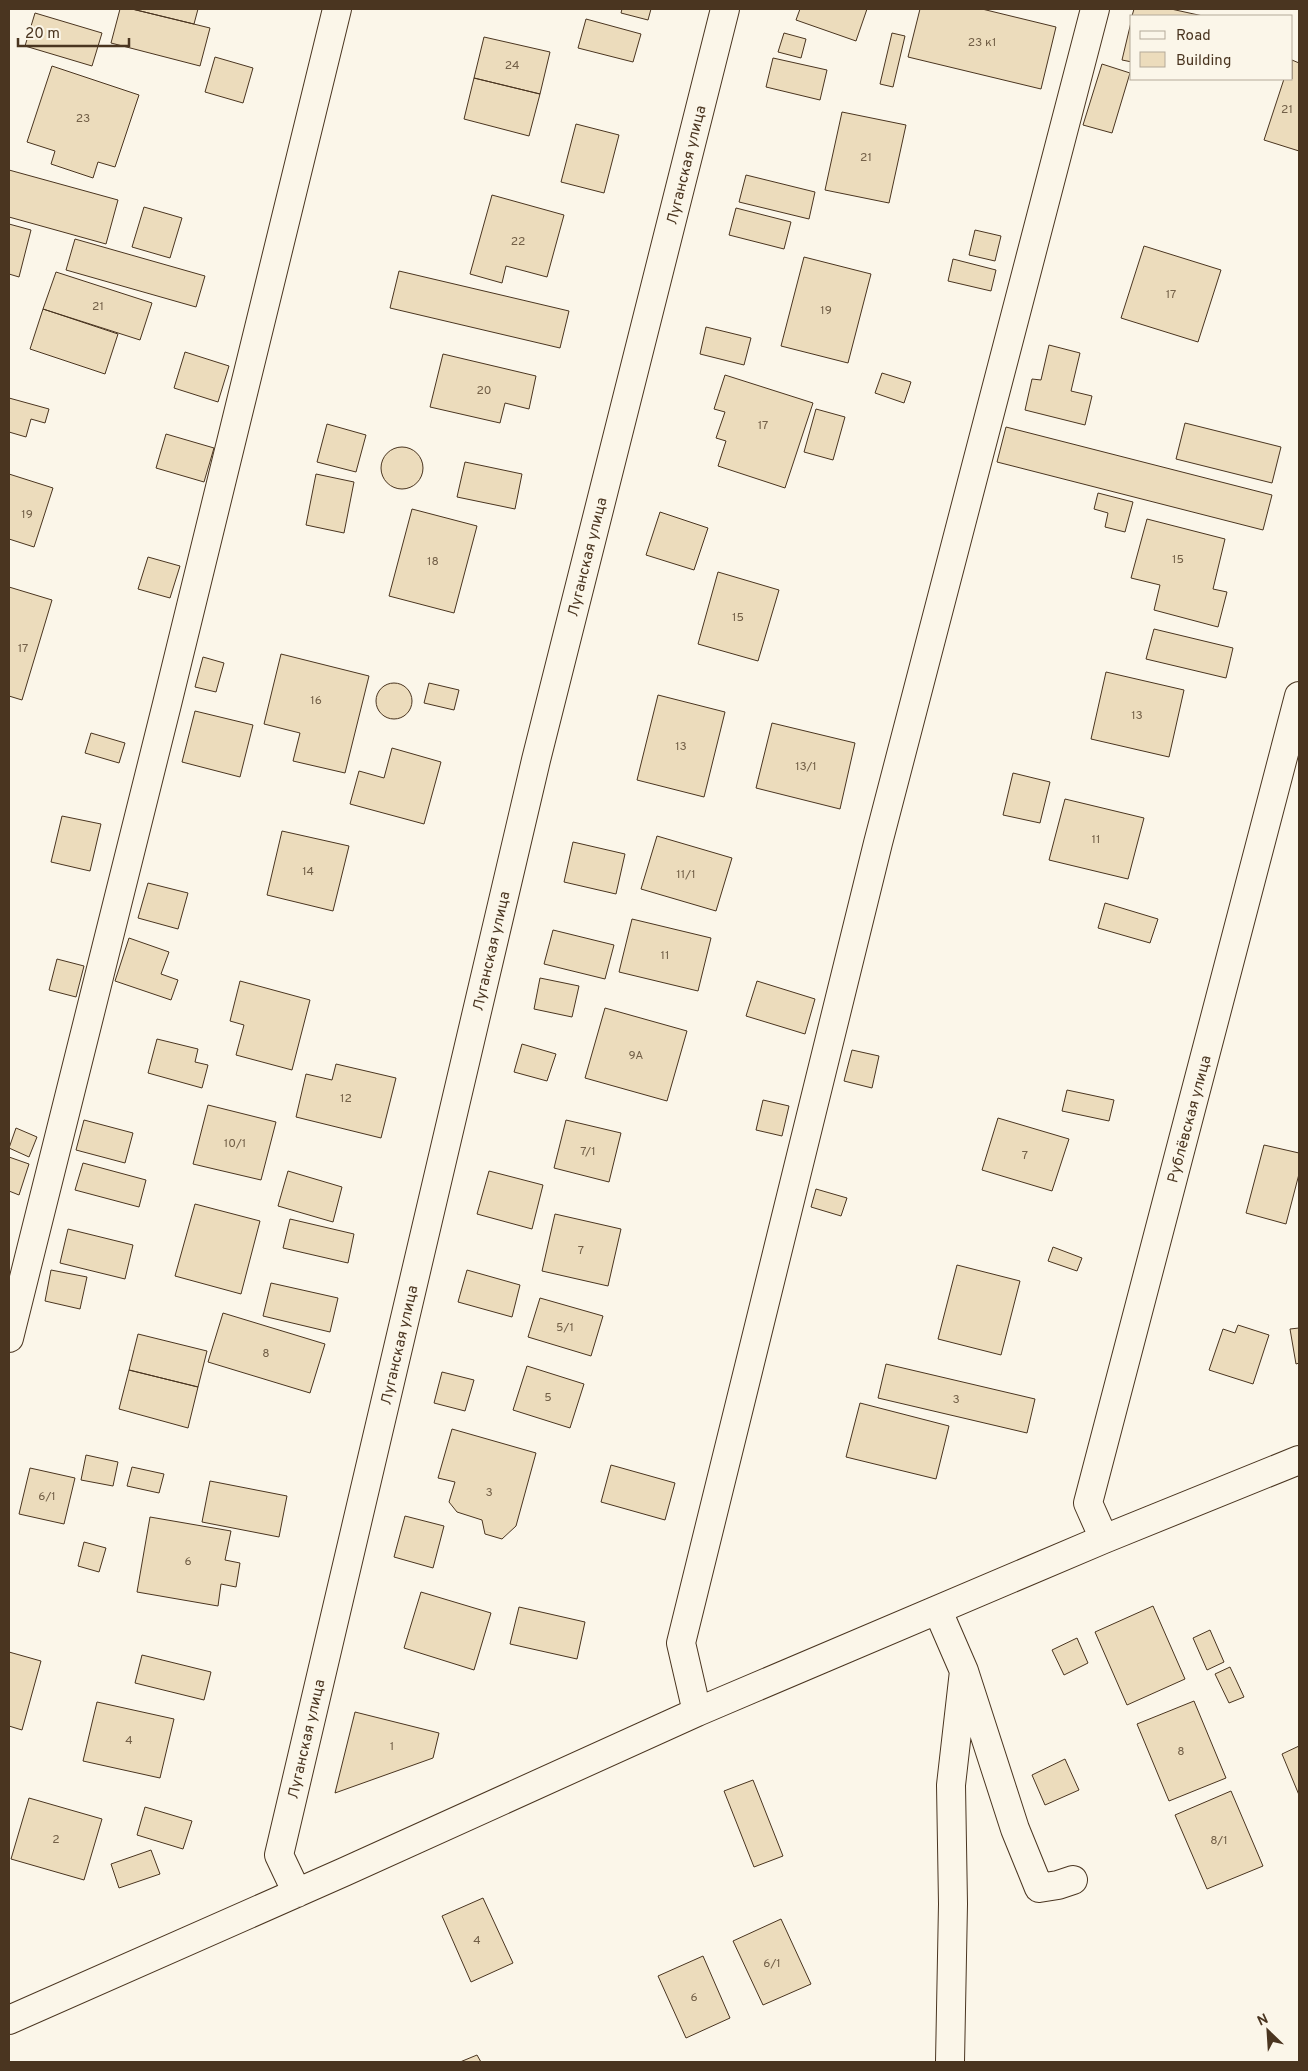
<svg xmlns="http://www.w3.org/2000/svg" width="1308" height="2071" font-family="Overpass,sans-serif">
<rect width="100%" height="100%" fill="#fbf6e9"/>
<!-- building -->
<path fill="#ecdcbc" stroke="#4a3520" d="M120,9H132L210,28L200,66L111,43Z
M132,9H198L194,24Z
M622,9H651L648,20L621,13Z
M800,9H867L856,41L796,20Z
M920,9H982L1056,27L1041,89L908,57Z
M1134,9H1171L1203,16H1132Z
M35,13L102,33L92,66L25,46Z
M1132,18V62L1122,60Z
M586,19L641,34L633,62L578,48Z
M784,33L806,39L801,58L778,52Z
M892,33L905,36L893,87L880,84Z
M484,37L550,52L540,94L474,78Z
M215,57L253,68L243,103L205,92Z
M773,58L827,70L820,100L766,87Z
M1292,60L1299,63V151L1264,140L1284,79H1292Z
M1102,64L1130,73L1112,133L1083,125Z
M52,66L139,95L115,167L98,162L93,178L51,164L55,151L27,142Z
M474,78L540,94L529,136L464,119Z
M842,112L906,125L889,203L825,190Z
M576,124L619,135L604,193L561,182Z
M9,170L118,200L106,244L9,217Z
M746,175L815,192L809,219L739,202Z
M492,195L564,215L547,277L506,266L502,283L470,274Z
M144,207L182,218L170,258L132,247Z
M736,208L791,222L784,249L729,235Z
M9,224L31,230L19,277L9,274Z
M975,230L1001,236L995,261L969,255Z
M75,239L205,276L196,307L66,270Z
M1144,246L1221,270L1198,342L1121,318Z
M804,257L871,274L848,363L781,346Z
M953,259L996,270L991,291L948,281Z
M399,271L569,311L560,348L390,308Z
M56,272L152,303L140,340L43,309Z
M43,309L118,334L105,374L30,349Z
M706,327L751,338L744,365L700,354Z
M1049,345L1080,353L1071,391L1092,396L1085,425L1025,410L1032,379L1041,380Z
M185,352L229,366L218,402L174,388Z
M443,354L536,376L529,409L505,403L500,423L430,407Z
M882,373L911,382L904,403L875,393Z
M725,375L813,403L785,488L718,466L726,441L716,438L725,412L714,409Z
M9,398L49,409L45,423L31,419L26,437L9,432Z
M816,409L845,417L833,460L804,452Z
M1185,423L1281,447L1272,483L1176,459Z
M327,424L366,435L356,472L317,462Z
M1006,427L1272,495L1263,530L997,462Z
M166,434L214,448L204,482L156,468Z
M381 468a21 21 0 1 1 42 0a21 21 0 1 1-42 0Z
M465,462L522,474L515,509L457,497Z
M9,474L53,488L34,547L9,539Z
M316,474L354,482L344,533L306,525Z
M1098,493L1133,502L1125,532L1105,527L1108,513L1094,509Z
M412,509L477,526L454,613L389,596Z
M660,512L708,528L694,570L646,555Z
M1147,519L1225,539L1213,589L1227,592L1218,627L1154,610L1160,585L1131,578Z
M148,557L180,566L170,598L138,589Z
M718,572L779,590L758,661L698,644Z
M9,587L52,600L22,700L9,696Z
M1154,629L1233,648L1226,678L1146,659Z
M281,654L369,676L345,773L293,761L300,733L264,724Z
M203,657L224,663L216,692L195,687Z
M1106,672L1184,690L1169,757L1091,739Z
M376 701a18 18 0 1 1 36 0a18 18 0 1 1-36 0Z
M429,683L459,690L454,710L424,703Z
M658,695L725,712L704,797L637,780Z
M195,711L253,725L240,777L182,762Z
M772,723L855,743L840,809L756,788Z
M91,733L125,743L119,763L85,753Z
M392,748L441,762L424,824L350,804L359,771L384,778Z
M1013,773L1050,782L1040,823L1003,815Z
M1065,799L1144,818L1128,879L1049,860Z
M62,816L101,824L90,871L51,862Z
M282,831L349,846L333,911L267,895Z
M657,836L732,858L716,911L641,889Z
M573,842L625,854L616,894L564,882Z
M148,883L188,893L178,929L138,918Z
M1105,903L1158,919L1150,943L1098,928Z
M632,919L711,938L698,991L619,972Z
M553,930L614,945L605,979L544,964Z
M129,938L169,952L161,974L178,980L171,1000L115,981Z
M57,959L84,966L76,997L49,990Z
M540,978L579,986L572,1017L534,1009Z
M240,981L310,1000L292,1070L236,1055L244,1025L230,1021Z
M757,981L815,999L805,1034L746,1016Z
M605,1008L687,1031L667,1101L585,1078Z
M157,1039L198,1049L195,1062L208,1065L202,1088L148,1073Z
M522,1044L556,1054L547,1081L514,1072Z
M852,1050L879,1056L872,1088L844,1081Z
M336,1064L396,1078L381,1138L296,1117L306,1074L332,1080Z
M1067,1090L1114,1100L1109,1121L1062,1111Z
M763,1100L789,1106L782,1136L756,1130Z
M208,1105L276,1122L261,1180L193,1164Z
M998,1118L1069,1139L1052,1191L982,1170Z
M84,1120L133,1133L125,1163L76,1150Z
M566,1120L621,1133L609,1182L554,1168Z
M16,1128L37,1137L29,1157L9,1148Z
M1264,1145L1299,1153V1174L1286,1224L1246,1213Z
M9,1157L29,1164L19,1195L9,1191Z
M83,1163L146,1180L139,1207L75,1190Z
M288,1171L342,1187L333,1222L278,1206Z
M489,1171L543,1185L532,1229L477,1214Z
M816,1189L847,1198L841,1216L811,1207Z
M195,1204L260,1221L241,1294L175,1276Z
M555,1214L621,1229L608,1286L542,1271Z
M290,1219L354,1234L348,1263L283,1248Z
M68,1229L133,1245L125,1279L60,1263Z
M1053,1247L1082,1258L1077,1271L1048,1261Z
M957,1265L1020,1281L1001,1355L938,1339Z
M51,1270L87,1277L80,1309L45,1301Z
M467,1270L520,1285L512,1317L458,1302Z
M271,1283L338,1298L330,1332L263,1316Z
M540,1298L603,1316L591,1356L528,1337Z
M223,1313L325,1344L310,1393L208,1362Z
M1238,1325L1269,1335L1253,1384L1209,1370L1223,1329L1235,1333Z
M1299,1328V1363L1296,1364L1290,1329Z
M138,1334L207,1351L198,1387L129,1370Z
M886,1364L1035,1399L1027,1433L878,1398Z
M527,1366L584,1384L570,1428L513,1410Z
M129,1370L198,1387L188,1428L119,1409Z
M442,1372L474,1380L465,1411L434,1403Z
M860,1403L949,1426L936,1479L846,1457Z
M452,1429L536,1453L516,1526L502,1539L485,1534L482,1520L457,1512L449,1502L455,1482L438,1478Z
M86,1455L118,1462L113,1486L81,1480Z
M611,1465L675,1483L665,1520L601,1502Z
M132,1467L164,1474L159,1493L127,1486Z
M30,1468L75,1478L64,1524L19,1514Z
M210,1481L287,1496L279,1537L202,1522Z
M405,1516L444,1526L433,1568L394,1557Z
M150,1517L231,1531L225,1560L240,1563L236,1587L221,1584L218,1606L137,1592Z
M84,1542L106,1548L99,1572L78,1566Z
M421,1592L491,1613L474,1670L404,1648Z
M1153,1606L1185,1679L1127,1705L1095,1632Z
M519,1607L585,1622L577,1659L510,1644Z
M1210,1630L1224,1662L1207,1670L1193,1638Z
M1077,1638L1088,1663L1064,1675L1052,1650Z
M9,1652L41,1661L22,1730L9,1726Z
M142,1655L211,1672L204,1700L135,1683Z
M1230,1667L1244,1697L1229,1703L1215,1674Z
M1194,1701L1226,1778L1169,1801L1137,1724Z
M97,1702L174,1719L160,1778L83,1761Z
M355,1712L439,1733L433,1758L335,1793Z
M1299,1746V1795L1282,1754Z
M1065,1759L1079,1790L1045,1805L1032,1775Z
M753,1780L783,1856L754,1867L724,1791Z
M1231,1791L1263,1866L1207,1889L1175,1815Z
M29,1798L102,1819L84,1880L11,1859Z
M145,1807L192,1821L183,1849L137,1835Z
M151,1850L160,1874L119,1888L111,1864Z
M483,1898L513,1963L471,1982L442,1916Z
M781,1919L811,1984L763,2005L733,1941Z
M703,1956L730,2018L686,2038L658,1976Z
M477,2055L481,2062H460Z"/>
<g fill="none" stroke-linecap="round" stroke-linejoin="round">
<!-- minor casing -->
<g stroke="#4a3520" stroke-width="30">
<path id="minor" d="M9,1338L167,704L337,9
M1104,1539L1088,1503L1299,696
M938,1611L964,1671L1015,1829L1039,1888L1058,1885L1073,1880
M697,1712L681,1643L878,843L1095,9
M297,1893L279,1855L536,760L725,9
M9,2020L344,1872L697,1712L1104,1539L1299,1460
M950,2062L953,1904L951,1785L964,1671"/>
</g>
<!-- minor -->
<use href="#minor" stroke="#fbf6e9" stroke-width="28"/>
</g>
<g text-anchor="middle" stroke-width="4" stroke-linejoin="round" paint-order="stroke">
<!-- number labels -->
<g font-size="12" fill="#725f47">
<text x="982" y="46">23 к1</text>
<text x="512" y="69">24</text>
<text x="1287" y="113">21</text>
<text x="83" y="122">23</text>
<text x="866" y="161">21</text>
<text x="518" y="245">22</text>
<text x="1171" y="298">17</text>
<text x="98" y="310">21</text>
<text x="826" y="314">19</text>
<text x="484" y="394">20</text>
<text x="763" y="429">17</text>
<text x="27" y="518">19</text>
<text x="1178" y="563">15</text>
<text x="433" y="565">18</text>
<text x="738" y="621">15</text>
<text x="23" y="652">17</text>
<text x="316" y="704">16</text>
<text x="1137" y="719">13</text>
<text x="681" y="750">13</text>
<text x="806" y="770">13/1</text>
<text x="1096" y="843">11</text>
<text x="308" y="875">14</text>
<text x="686" y="878">11/1</text>
<text x="665" y="959">11</text>
<text x="636" y="1059">9А</text>
<text x="346" y="1102">12</text>
<text x="235" y="1147">10/1</text>
<text x="588" y="1155">7/1</text>
<text x="1025" y="1159">7</text>
<text x="581" y="1254">7</text>
<text x="565" y="1331">5/1</text>
<text x="266" y="1357">8</text>
<text x="548" y="1401">5</text>
<text x="956" y="1403">3</text>
<text x="489" y="1496">3</text>
<text x="47" y="1500">6/1</text>
<text x="188" y="1565">6</text>
<text x="129" y="1744">4</text>
<text x="392" y="1750">1</text>
<text x="1181" y="1755">8</text>
<text x="56" y="1843">2</text>
<text x="1219" y="1844">8/1</text>
<text x="477" y="1944">4</text>
<text x="772" y="1967">6/1</text>
<text x="694" y="2001">6</text>
</g>
<!-- street labels -->
<g font-size="15" fill="#4a3520" stroke="#fbf6e9">
<text transform="translate(686 165) rotate(-76)" y="5">Луганская улица</text>
<text transform="translate(587 557) rotate(-76)" y="5">Луганская улица</text>
<text transform="translate(491 951) rotate(-77)" y="5">Луганская улица</text>
<text transform="translate(1189 1119) rotate(-75)" y="5">Рублёвская улица</text>
<text transform="translate(399 1345) rotate(-77)" y="5">Луганская улица</text>
<text transform="translate(306 1739) rotate(-77)" y="5">Луганская улица</text>
</g>
</g>
<!-- border -->
<rect width="1308" height="2071" fill="none" stroke="#4a3520" stroke-width="20"/>
<!-- legend -->
<rect x="1130" y="15" width="162" height="65" fill="#fbf6e9" stroke="#b4a999"/>
<rect x="1140" y="31" width="25" height="8" fill="#fbf6e9" stroke="#b4a999"/>
<text x="1176" y="40" font-size="15" fill="#4a3520">Road</text>
<rect x="1140" y="52" width="25" height="15" fill="#ecdcbc" stroke="#b4a999"/>
<text x="1176" y="65" font-size="15" fill="#4a3520">Building</text>
<!-- north arrow -->
<g transform="translate(1268 2031) rotate(335)" stroke="#fbf6e9" stroke-width="4" paint-order="stroke">
<path d="M0-4L9 19L0 12L-9 19Z" fill="#4a3520"/>
<text y="-8" font-size="14" font-weight="bold" text-anchor="middle" fill="#4a3520">N</text>
</g>
<!-- scale -->
<path d="M18 38v8h111v-8" fill="none" stroke="#4a3520" stroke-width="2.5"/>
<text x="25" y="38" font-size="15" fill="#4a3520" stroke="#fbf6e9" stroke-width="4" paint-order="stroke">20 m</text>
</svg>
